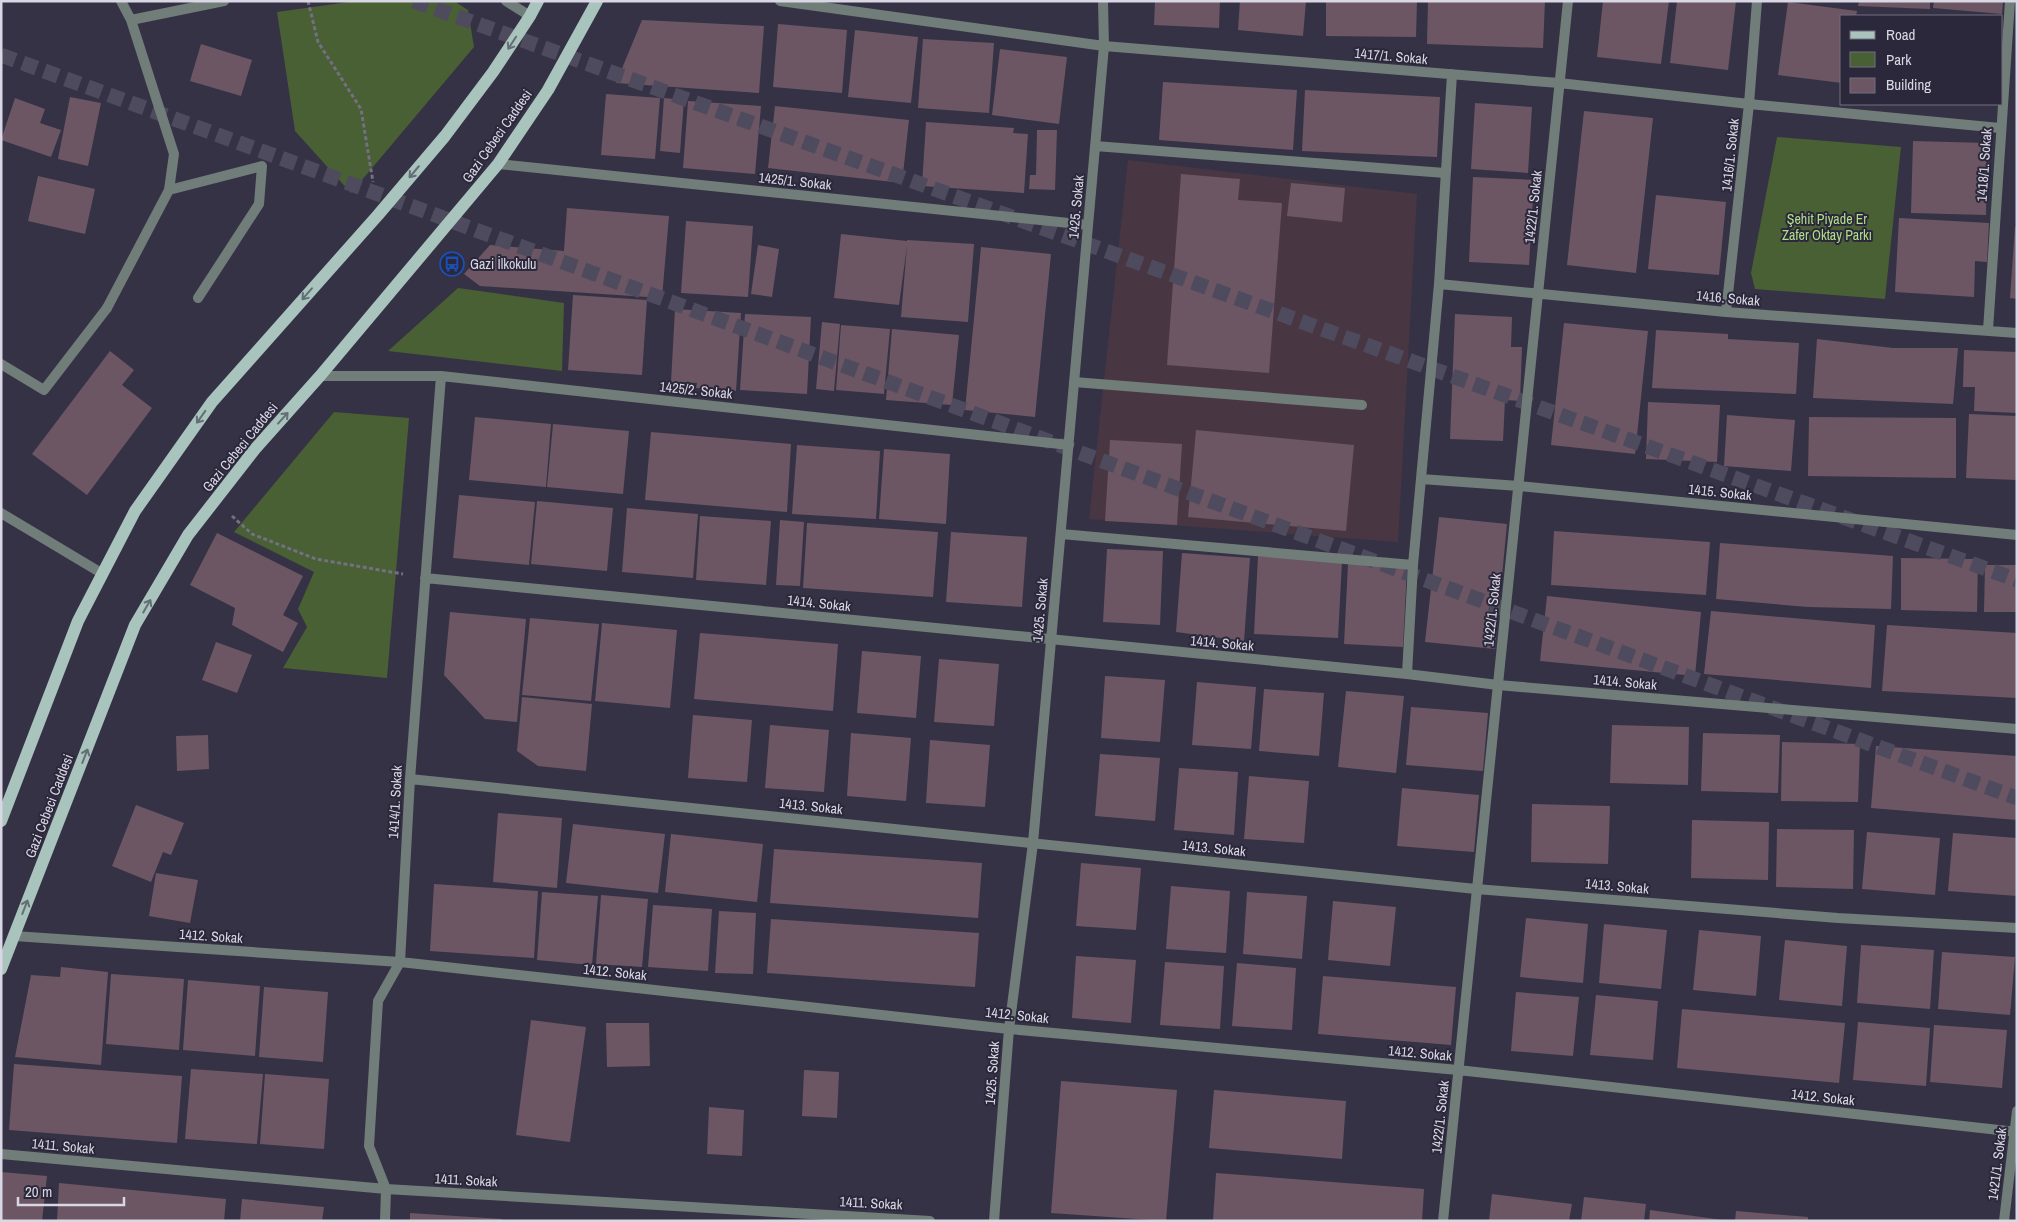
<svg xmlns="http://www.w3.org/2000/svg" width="2018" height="1222" font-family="'Archivo Narrow',sans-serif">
<rect width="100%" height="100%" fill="#353246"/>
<!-- education -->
<path fill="#483742" d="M1128,160L1417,194L1398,542L1089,519Z"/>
<!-- green -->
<path fill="#495f34" d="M356,1H454L468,10L474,47L351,193L295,131L277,12Z
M1777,137L1901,147L1885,299L1755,289L1751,273Z
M458,288L564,303L562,371L388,351Z
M334,412L409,418L387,678L283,668L307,627L298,609L314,572L234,532Z"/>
<!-- building -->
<path fill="#6c5663" d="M1155,1H1220L1219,28L1154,25Z
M1240,1H1306L1303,36L1238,30Z
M1326,1H1417L1416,37L1326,36Z
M1428,1H1545L1543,48L1427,44Z
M1603,1H1669L1661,64L1597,57Z
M1677,1H1736L1728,70L1670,63Z
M1859,1H1930V9L1858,6Z
M1934,1H2003L2002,14L1933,8Z
M1788,2L1857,11L1856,16H1842V83L1778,75Z
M642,20L764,26L759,93L616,83Z
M778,24L847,30L842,93L773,87Z
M855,30L918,37L911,103L848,97Z
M923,39L994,43L989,113L918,108Z
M201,44L252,60L241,96L190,81Z
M1000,49L1067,57L1059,124L992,115Z
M1163,82L1297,90L1293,150L1159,140Z
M1305,90L1440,97L1437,157L1302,151Z
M606,94L660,98L655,159L601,155Z
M70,97L101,103L88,166L58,159Z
M15,98L45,109L40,123L61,130L51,157L1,140Z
M664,98L684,100L680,153L660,151Z
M688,101L761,106L755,174L683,168Z
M1475,103L1532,107L1528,173L1471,169Z
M775,106L909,120L902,183L768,168Z
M1584,111L1653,118L1636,273L1567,265Z
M926,122L1014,128L1013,133L1028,134L1024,193L922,186Z
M1037,130H1057L1055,190L1029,189L1030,175H1036Z
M1913,141L1987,143L1986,215L1911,213Z
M1181,174L1240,179L1238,200L1282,203L1269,373L1167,365Z
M38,176L95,189L85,234L28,221Z
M1473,177L1534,180L1529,265L1469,262Z
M1291,183L1345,188L1342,222L1287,216Z
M1656,195L1726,202L1719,275L1648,269Z
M567,208L669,216L662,298L480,286L464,274L490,245L564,251Z
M1899,218L1989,223L1987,262L1975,261L1974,297L1895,292Z
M686,221L753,226L748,297L681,293Z
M2015,227H2017V299L2010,298Z
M841,234L907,241V240L974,244L968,322L901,317L907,246L899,305L834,298Z
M758,245L779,249L772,297L751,294Z
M981,247L1051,254L1035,417L965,410Z
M573,295L647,300L642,375L568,370Z
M675,309L741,313L736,391L696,388L697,383L671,382Z
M745,314L811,317L807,394L740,390Z
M1455,314L1512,317L1511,347H1522L1520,401L1505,400L1503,441L1450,439Z
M822,322L840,324L834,391L816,389Z
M1564,323L1648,331L1635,454L1551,445Z
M841,325L890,329L884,394L836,390Z
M892,329L959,335L952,405L886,400Z
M1656,330L1728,334V339L1799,343L1796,394L1652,388Z
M1817,339L1893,348H1958L1953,404L1813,398Z
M1964,350L2017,352V413L1974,411L1975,387H1963Z
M110,351L134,370L122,385L152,408L87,495L32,454Z
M1648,402L1720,405L1717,462L1646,459Z
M1969,414L2017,416V480L1966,478Z
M1727,415L1795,420L1791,471L1724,466Z
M475,417L551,424L546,487L469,480Z
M1809,417L1956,418V478L1808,476Z
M553,424L629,431L623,494L547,487Z
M1196,430L1354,445L1346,531L1188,517Z
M651,432L791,444L787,512L645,500Z
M1110,440L1182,444L1177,525L1105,521Z
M797,445L880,451L876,519L792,514Z
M884,449L950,454L946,524L879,519Z
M459,495L535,502L529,565L453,558Z
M537,501L613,508L607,571L531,564Z
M627,508L698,514L693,578L622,572Z
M700,516L771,521L766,585L696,580Z
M1439,517L1507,524L1495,649L1425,642Z
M780,520L804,522L800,586L776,585Z
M807,523L938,532L933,597L803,588Z
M1554,531L1710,542L1706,595L1551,585Z
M951,532L1027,537L1022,607L946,602Z
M217,533L303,576L283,615L298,623L283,652L232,625L235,608L190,585Z
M1720,543L1893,556L1891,609L1808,607L1716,599Z
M1107,549L1163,551L1160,625L1103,622Z
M1182,553L1250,558L1244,641L1176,632Z
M1258,556L1342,561L1338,638L1254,634Z
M1901,558L1978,559L1977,612L1901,610Z
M1348,564L1407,567L1403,647L1344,644Z
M1985,565H2017V612H1984Z
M1547,596L1701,612L1695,676L1540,661Z
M1711,611L1875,625L1871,688L1704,674Z
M450,612L526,619L517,722L485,719L444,675Z
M530,618L599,624L591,701L522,695Z
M602,623L677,630L670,708L595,701Z
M1887,625L2017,633V698L1882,691Z
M700,633L838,644L833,711L694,699Z
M216,642L252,655L237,693L202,680Z
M862,651L921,656L916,718L857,713Z
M939,659L999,664L994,726L934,722Z
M1105,676L1165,680L1160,742L1101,738Z
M1197,682L1256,687L1251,749L1192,745Z
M1264,689L1324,693L1319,756L1259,751Z
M1346,691L1404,696L1396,773L1338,767Z
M522,697L592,704L586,771L538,766L517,751Z
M1411,707L1488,713L1483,771L1406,765Z
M693,715L752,720L747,782L688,778Z
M770,725L829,730L824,792L765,788Z
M1612,725L1689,727L1688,785L1610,783Z
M851,733L911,738L906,801L847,796Z
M1703,733L1780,735L1778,793L1701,791Z
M208,735L209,769L177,771L176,736Z
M930,740L990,745L985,807L926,803Z
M1782,742L1860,744L1858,802L1781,801Z
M1876,746L2017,756V820L1871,808Z
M1100,754L1160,758L1155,821L1095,816Z
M1179,768L1238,772L1234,835L1174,830Z
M1249,776L1309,781L1304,843L1244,839Z
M1402,788L1479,795L1474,852L1397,846Z
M1532,804L1610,806L1608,864L1531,862Z
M136,805L184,823L171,855L163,852L151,882L112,866Z
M498,813L562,818L557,888L493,882Z
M1692,820L1769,822L1768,880L1691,878Z
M573,824L665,834L658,893L566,883Z
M1777,829L1854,830L1853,889L1776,887Z
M1867,832L1940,838L1935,895L1862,889Z
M1953,833L2017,838V896L1948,891Z
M671,834L763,844L757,902L665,892Z
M774,849L982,863L978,918L770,903Z
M1081,863L1141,868L1136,930L1076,926Z
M156,873L198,880L190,923L149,916Z
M434,884L538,891L534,958L430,951Z
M1171,886L1230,891L1226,953L1166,949Z
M542,892L598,896L592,965L537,960Z
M1247,892L1307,896L1302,959L1243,954Z
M601,895L648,899L642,967L596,964Z
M1333,901L1396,907L1390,966L1328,960Z
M653,905L712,909L708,971L648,967Z
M719,911L756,913L753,974L715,973Z
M1526,918L1588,924L1583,983L1520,977Z
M771,919L979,933L975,987L767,973Z
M1604,924L1667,930L1661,989L1599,983Z
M1699,930L1761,936L1756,996L1693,990Z
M1785,940L1847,946L1842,1006L1779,1000Z
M1861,945L1934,950L1930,1009L1857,1003Z
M1942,952L2015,957L2010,1015L1938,1009Z
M1076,956L1136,960L1131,1023L1072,1018Z
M1165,962L1224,966L1220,1029L1160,1025Z
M1237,963L1296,968L1292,1030L1232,1026Z
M61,967L108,972L101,1065L15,1057L31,975L60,977Z
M111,974L184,979L179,1050L106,1044Z
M1323,976L1456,987L1451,1045L1318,1034Z
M188,980L260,986L255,1056L183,1050Z
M264,987L328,992L323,1062L259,1057Z
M1516,992L1579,997L1573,1056L1511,1051Z
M1596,995L1658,1001L1653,1060L1590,1055Z
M1682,1009L1845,1023L1839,1083L1677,1068Z
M531,1020L586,1027L570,1142L516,1135Z
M1858,1022L1930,1028L1926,1086L1853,1080Z
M606,1023H649L650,1066L607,1067Z
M1934,1025L2007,1030L2002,1088L1930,1082Z
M14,1064L182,1076L177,1143L9,1130Z
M191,1069L263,1074L257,1144L185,1139Z
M804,1070L839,1072L837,1118L802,1116Z
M265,1074L329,1079L324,1149L260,1144Z
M1061,1081L1177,1090L1166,1221L1051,1213Z
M1214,1090L1346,1101L1342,1159L1209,1148Z
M709,1107L744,1110L742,1156L707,1154Z
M1,1172L47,1176L42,1221H1Z
M1216,1173L1424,1189L1422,1221H1213Z
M59,1183L226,1199L224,1221H57Z
M1492,1194L1572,1204L1569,1221H1489Z
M1584,1197L1646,1204L1644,1221H1581Z
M242,1199L324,1207L322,1221H240Z
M1650,1210L1723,1220V1221H1649Z
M1736,1211L1808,1217V1221H1735Z
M410,1213L502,1219V1221H410Z"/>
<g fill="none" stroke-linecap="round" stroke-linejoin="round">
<!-- highway-tunnel -->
<path stroke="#4e4b5e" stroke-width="15" stroke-dasharray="15 8" stroke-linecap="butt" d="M414,1L2017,580
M1,55L2017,798"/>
<!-- path -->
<path stroke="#727081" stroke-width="3" stroke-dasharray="4 2.5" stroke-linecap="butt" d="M308,1L318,42L361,109L373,182
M232,516L252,534L316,559L403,574"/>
<!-- lane -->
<path stroke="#707d79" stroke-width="10" d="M169,190L262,166L259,204L198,298
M1,364L44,390L107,308
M1074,382L1362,405
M1,513L103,574"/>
<!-- street -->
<path stroke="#707d79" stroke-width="10" d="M121,1L131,20L224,1
M506,1L530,16
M780,1L1104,46L1559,83L1749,104L2000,128
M1095,146L1445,173
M498,164L1088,225
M1439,284L1726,312L2017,333
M107,308L169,190L174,154L131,20
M1726,312L1749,104L1757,1
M1988,330L2010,1
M320,376H441L1069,445
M1421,479L1519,486L2017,535
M1061,534L1413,565
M425,578L1407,674L1498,685L2017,729
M1407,674L1413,565L1439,284L1452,74
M410,779L1476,889L1838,918L2017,928
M14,936L400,962L1009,1029L1458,1070L2017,1132
M1,1154L386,1189L930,1221
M385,1221L386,1189L369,1146L378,1001L400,962L410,779L441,376
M994,1221L1009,1029L1033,843L1104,46L1103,1
M1443,1221L1568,1
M2004,1221L2017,1111"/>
<!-- primary -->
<path stroke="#a9c3bd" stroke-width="12" d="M1,821L78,621L135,511L212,402L378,215L445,136L493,72L530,16L538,1
M1,969L135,625L188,535L255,449L320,376L498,164L548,90L597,1"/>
</g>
<!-- one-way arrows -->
<defs><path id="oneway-shaft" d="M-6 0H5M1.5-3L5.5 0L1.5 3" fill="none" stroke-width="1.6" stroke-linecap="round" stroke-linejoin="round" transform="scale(1.25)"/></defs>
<g stroke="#646e76">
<use href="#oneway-shaft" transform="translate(512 43) rotate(123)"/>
<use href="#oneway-shaft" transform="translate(414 172) rotate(130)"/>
<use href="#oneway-shaft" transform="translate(307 294) rotate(131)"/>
<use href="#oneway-shaft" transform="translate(201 417) rotate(125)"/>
<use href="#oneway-shaft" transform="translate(283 418) rotate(-48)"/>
<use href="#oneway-shaft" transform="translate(147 606) rotate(-60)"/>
<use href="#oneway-shaft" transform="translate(85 756) rotate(-69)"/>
<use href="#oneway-shaft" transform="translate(25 907) rotate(-69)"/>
</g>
<!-- icons -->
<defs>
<g id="bus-ring" transform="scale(1.25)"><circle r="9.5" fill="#2b283b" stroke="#1a4fb4" stroke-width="1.5"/><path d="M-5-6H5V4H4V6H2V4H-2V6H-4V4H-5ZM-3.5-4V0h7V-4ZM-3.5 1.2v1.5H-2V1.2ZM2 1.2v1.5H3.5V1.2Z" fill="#1a4fb4"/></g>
</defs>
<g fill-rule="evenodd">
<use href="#bus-ring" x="452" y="264"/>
</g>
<g text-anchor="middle" stroke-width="4" stroke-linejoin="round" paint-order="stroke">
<!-- street labels -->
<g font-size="14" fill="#d9d7e4" stroke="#2b283b">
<text transform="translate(1391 56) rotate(5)" y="5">1417/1. Sokak</text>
<text transform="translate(497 136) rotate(-55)" y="5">Gazi Cebeci Caddesi</text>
<text transform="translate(1730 155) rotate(-84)" y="5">1416/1. Sokak</text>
<text transform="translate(1984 165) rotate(-86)" y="5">1418/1. Sokak</text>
<text transform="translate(795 181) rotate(6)" y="5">1425/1. Sokak</text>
<text transform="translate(1076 207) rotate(-85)" y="5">1425. Sokak</text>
<text transform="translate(1533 207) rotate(-84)" y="5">1422/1. Sokak</text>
<text transform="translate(1728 298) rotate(5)" y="5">1416. Sokak</text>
<text transform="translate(696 390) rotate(6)" y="5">1425/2. Sokak</text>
<text transform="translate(240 447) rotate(-51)" y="5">Gazi Cebeci Caddesi</text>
<text transform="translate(1720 492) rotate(6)" y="5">1415. Sokak</text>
<text transform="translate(819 603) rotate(6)" y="5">1414. Sokak</text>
<text transform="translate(1040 610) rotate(-85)" y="5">1425. Sokak</text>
<text transform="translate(1492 610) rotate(-84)" y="5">1422/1. Sokak</text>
<text transform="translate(1222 643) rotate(5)" y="5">1414. Sokak</text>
<text transform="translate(1625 682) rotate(5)" y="5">1414. Sokak</text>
<text transform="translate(395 802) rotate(-87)" y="5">1414/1. Sokak</text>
<text transform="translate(49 806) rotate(-69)" y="5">Gazi Cebeci Caddesi</text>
<text transform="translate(811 806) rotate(6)" y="5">1413. Sokak</text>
<text transform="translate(1214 848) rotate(6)" y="5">1413. Sokak</text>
<text transform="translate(1617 886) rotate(5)" y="5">1413. Sokak</text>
<text transform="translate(211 936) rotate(4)" y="5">1412. Sokak</text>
<text transform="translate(615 972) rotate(6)" y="5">1412. Sokak</text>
<text transform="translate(1017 1015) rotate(6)" y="5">1412. Sokak</text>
<text transform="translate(1420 1053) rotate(5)" y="5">1412. Sokak</text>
<text transform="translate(992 1073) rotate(-86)" y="5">1425. Sokak</text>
<text transform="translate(1823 1097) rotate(6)" y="5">1412. Sokak</text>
<text transform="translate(1440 1117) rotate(-84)" y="5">1422/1. Sokak</text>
<text transform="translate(63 1146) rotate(5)" y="5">1411. Sokak</text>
<text transform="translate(1997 1164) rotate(-83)" y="5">1421/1. Sokak</text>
<text transform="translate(466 1180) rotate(3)" y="5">1411. Sokak</text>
<text transform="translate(871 1203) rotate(3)" y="5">1411. Sokak</text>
</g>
<!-- park labels -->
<g font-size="14" fill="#b2de88" stroke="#2b283b">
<text x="1827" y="224">Şehit Piyade Er<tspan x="1827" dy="16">Zafer Oktay Parkı</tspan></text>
</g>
<!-- poi labels -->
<g font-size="14" fill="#d9d7e4" stroke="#2b283b" text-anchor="start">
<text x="470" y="269">Gazi İlkokulu</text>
</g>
</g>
<!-- border -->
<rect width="2018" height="1222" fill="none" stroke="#d9d7e4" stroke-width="5"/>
<!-- legend -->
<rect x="1840" y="15" width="162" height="90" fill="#2b283b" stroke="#716e7f"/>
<rect x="1850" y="31" width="25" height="8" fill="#a9c3bd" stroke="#716e7f"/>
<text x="1886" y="40" font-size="15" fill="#d9d7e4">Road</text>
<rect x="1850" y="52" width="25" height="15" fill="#495f34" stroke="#716e7f"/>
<text x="1886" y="65" font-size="15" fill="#d9d7e4">Park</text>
<rect x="1850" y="78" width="25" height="15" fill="#6c5663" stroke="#716e7f"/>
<text x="1886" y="90" font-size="15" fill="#d9d7e4">Building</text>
<!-- scale -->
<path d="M18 1197v8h106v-8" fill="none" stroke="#d9d7e4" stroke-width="2.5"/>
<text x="25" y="1197" font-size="15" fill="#d9d7e4" stroke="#2b283b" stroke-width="4" paint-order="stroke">20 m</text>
</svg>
